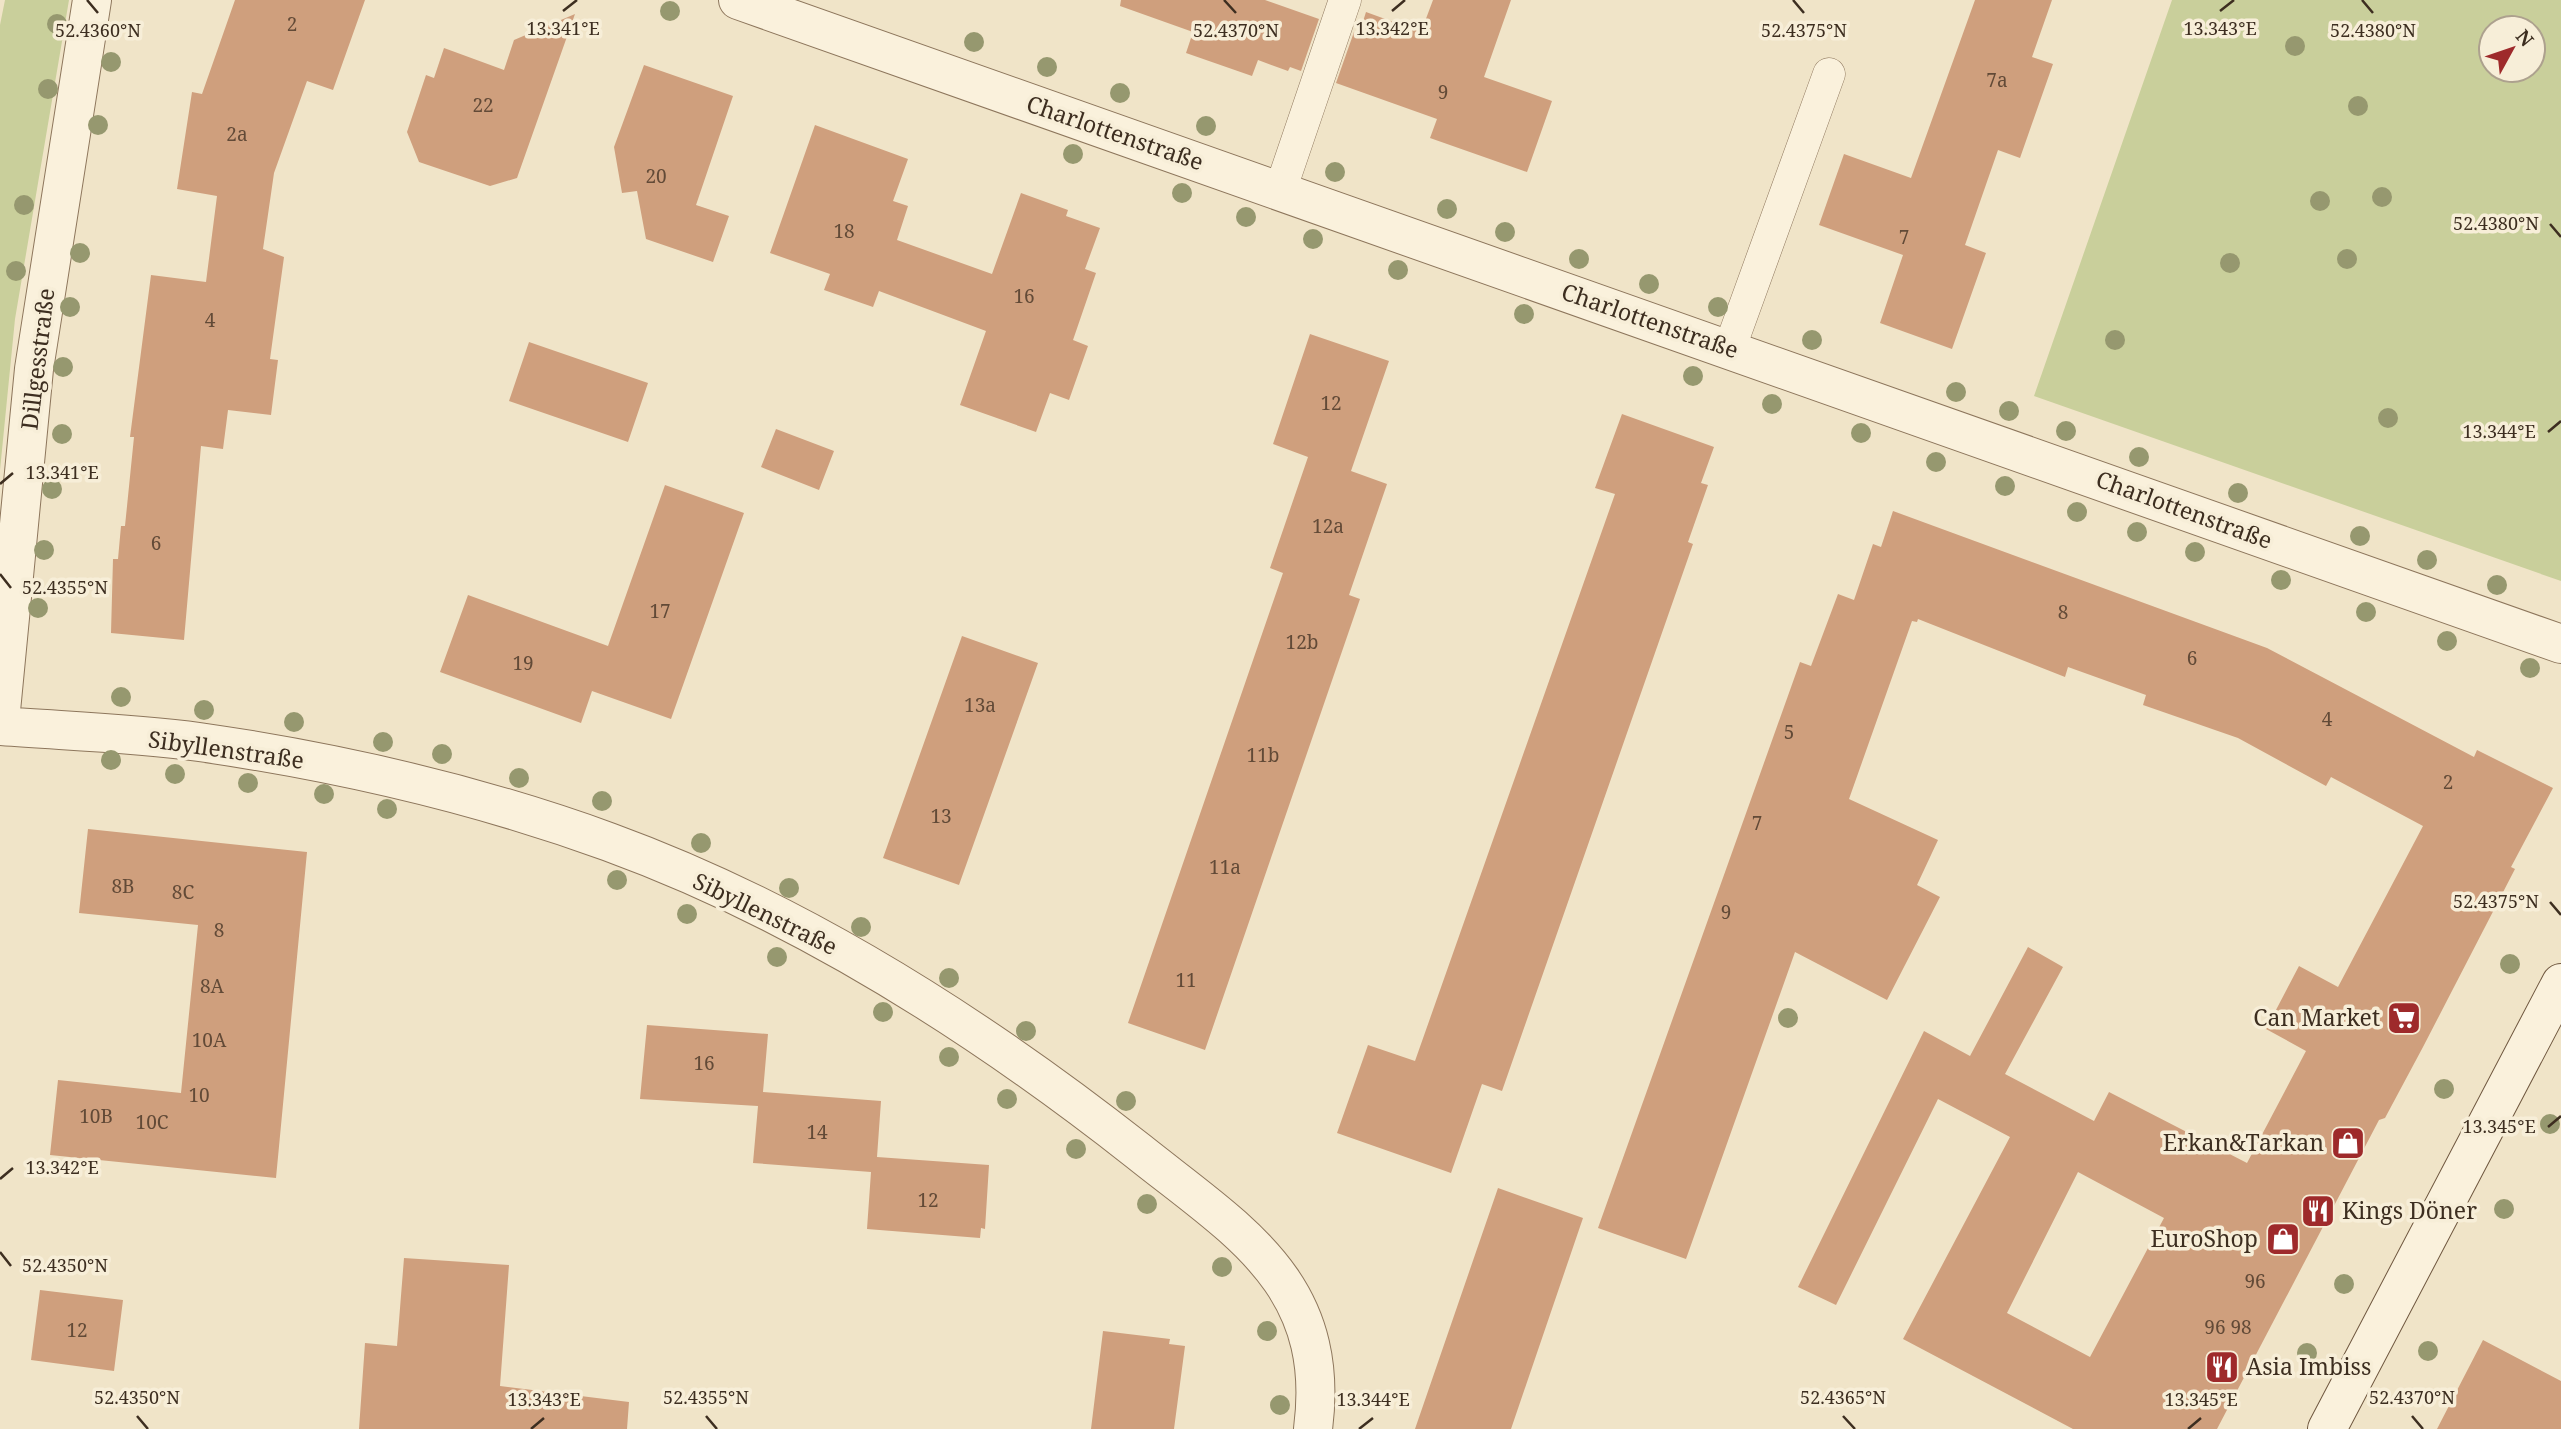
<svg xmlns="http://www.w3.org/2000/svg" width="2561" height="1429" font-family="'Noto Serif',serif">
<rect width="100%" height="100%" fill="#f0e4c8"/>
<!-- green -->
<path fill="#c9cf9b" fill-rule="evenodd" d="M5,0H69L15,319L0,470V25Z
M2172,0H2561V581L2034,396ZM2491,28H2533V70H2491Z"/>
<!-- building -->
<path fill="#cf9f7d" fill-rule="evenodd" d="M235,0H365L333,90L307,81L274,173L263,249L284,257L270,359L278,360L271,415L228,410L223,449L201,446L184,640L111,633L113,559H118L121,526H125L134,437H130L151,275L206,282L217,196L177,189L192,92L202,94Z
M1121,0H1265L1319,19L1301,71L1290,67L1288,71L1258,60L1252,76L1186,53L1193,32L1120,6Z
M1433,0H1511L1484,77L1552,101L1527,172L1430,138L1437,119L1336,83L1354,32L1359,34L1366,12L1421,32Z
M1975,0H2052L2032,57L2053,64L2020,158L1998,150L1965,245L1986,253L1952,349L1880,323L1903,255L1819,225L1844,154L1911,178Z
M575,14L517,178L490,186L419,162L407,132L426,75L434,78L444,48L504,70L514,40Z
M644,65L733,96L696,205L729,216L713,262L646,239L637,191L622,193L614,147Z
M815,125L908,159L893,201L908,206L897,240L992,274L1021,193L1068,210L1066,216L1100,228L1085,269L1096,273L1073,340L1088,346L1069,400L1050,393L1036,432L960,405L986,331L879,291L873,307L824,290L830,274L770,253Z
M1310,334L1389,361L1351,471L1387,484L1349,595L1360,599L1205,1050L1128,1023L1283,573L1270,568L1308,457L1273,444Z
M529,342L648,383L628,442L509,401Z
M1622,414L1714,447L1701,483L1708,485L1688,542L1693,544L1502,1091L1482,1084L1451,1173L1337,1133L1368,1045L1415,1061L1615,494L1595,488Z
M776,429L834,451L819,490L761,467Z
M665,485L744,513L671,719L592,691L581,723L440,672L468,595L608,646Z
M1893,511L2267,648L2474,757L2477,750L2553,788L2511,867L2515,869L2423,1047L2385,1118L2379,1120L2217,1429H2073L1903,1339L2010,1137L1938,1099L1836,1305L1798,1287L1924,1031L1970,1056L2028,947L2063,967L2005,1074L2094,1121L2109,1092L2247,1163L2306,1051L2266,1029L2299,966L2338,987L2423,826L2331,777L2326,786L2238,738L2143,705L2146,695L2068,667L2065,677L1918,619L1917,622L1912,621L1849,799L1938,840L1917,885L1940,897L1887,1000L1795,952L1686,1259L1598,1228L1800,662L1811,666L1838,594L1854,600L1873,544L1881,547ZM2078,1172L2164,1218L2090,1357L2007,1313Z
M962,636L1038,663L959,885L883,858Z
M88,829L307,852L276,1178L50,1155L58,1080L181,1093L198,925L79,913Z
M647,1025L768,1034L763,1092L881,1101L877,1157L989,1165L985,1229L981,1228L980,1238L867,1229L871,1172L753,1163L758,1106L640,1099Z
M1498,1188L1583,1218L1511,1429H1415Z
M404,1258L509,1265L500,1386L629,1402L627,1429H359L365,1343L397,1346Z
M40,1290L123,1300L114,1371L31,1360Z
M1103,1331L1170,1339L1169,1344L1185,1346L1174,1429H1091Z
M2483,1340L2561,1381V1429H2437Z"/>
<g fill="none" stroke-linecap="round" stroke-linejoin="round">
<!-- service casing -->
<g stroke="#8d765c" stroke-width="33">
<path id="service" d="M1280,191L1345,0
M1729,350L1829,74"/>
</g>
<!-- minor casing -->
<g stroke="#8d765c" stroke-width="40">
<path id="minor" d="M738,0L2561,644
M0,721L34,369L92,0
M0,726C66,731 133,733 199,742C338,762 477,794 609,842C801,912 978,1025 1138,1151C1238,1231 1332,1283 1313,1429"/>
</g>
<!-- secondary casing -->
<g stroke="#6f573f" stroke-width="40">
<path id="secondary" d="M2327,1429L2561,983"/>
</g>
<!-- service -->
<use href="#service" stroke="#faf1dc" stroke-width="32"/>
<!-- minor -->
<use href="#minor" stroke="#faf1dc" stroke-width="38"/>
<!-- secondary -->
<use href="#secondary" stroke="#faf1dc" stroke-width="38"/>
</g>
<!-- trees -->
<g fill="#96986f">
<circle cx="670" cy="11" r="10"/>
<circle cx="57" cy="24" r="10"/>
<circle cx="974" cy="42" r="10"/>
<circle cx="2295" cy="46" r="10"/>
<circle cx="111" cy="62" r="10"/>
<circle cx="1047" cy="67" r="10"/>
<circle cx="48" cy="89" r="10"/>
<circle cx="1120" cy="93" r="10"/>
<circle cx="2358" cy="106" r="10"/>
<circle cx="98" cy="125" r="10"/>
<circle cx="1206" cy="126" r="10"/>
<circle cx="1073" cy="154" r="10"/>
<circle cx="1335" cy="172" r="10"/>
<circle cx="1182" cy="193" r="10"/>
<circle cx="2382" cy="197" r="10"/>
<circle cx="2320" cy="201" r="10"/>
<circle cx="24" cy="205" r="10"/>
<circle cx="1447" cy="209" r="10"/>
<circle cx="1246" cy="217" r="10"/>
<circle cx="1505" cy="232" r="10"/>
<circle cx="1313" cy="239" r="10"/>
<circle cx="80" cy="253" r="10"/>
<circle cx="1579" cy="259" r="10"/>
<circle cx="2347" cy="259" r="10"/>
<circle cx="2230" cy="263" r="10"/>
<circle cx="1398" cy="270" r="10"/>
<circle cx="16" cy="271" r="10"/>
<circle cx="1649" cy="284" r="10"/>
<circle cx="70" cy="307" r="10"/>
<circle cx="1718" cy="307" r="10"/>
<circle cx="1524" cy="314" r="10"/>
<circle cx="1812" cy="340" r="10"/>
<circle cx="2115" cy="340" r="10"/>
<circle cx="63" cy="367" r="10"/>
<circle cx="1693" cy="376" r="10"/>
<circle cx="1956" cy="392" r="10"/>
<circle cx="1772" cy="404" r="10"/>
<circle cx="2009" cy="411" r="10"/>
<circle cx="2388" cy="418" r="10"/>
<circle cx="2066" cy="431" r="10"/>
<circle cx="1861" cy="433" r="10"/>
<circle cx="62" cy="434" r="10"/>
<circle cx="2139" cy="457" r="10"/>
<circle cx="1936" cy="462" r="10"/>
<circle cx="2005" cy="486" r="10"/>
<circle cx="52" cy="489" r="10"/>
<circle cx="2238" cy="493" r="10"/>
<circle cx="2077" cy="512" r="10"/>
<circle cx="2137" cy="532" r="10"/>
<circle cx="2360" cy="536" r="10"/>
<circle cx="44" cy="550" r="10"/>
<circle cx="2195" cy="552" r="10"/>
<circle cx="2427" cy="560" r="10"/>
<circle cx="2281" cy="580" r="10"/>
<circle cx="2497" cy="585" r="10"/>
<circle cx="38" cy="608" r="10"/>
<circle cx="2366" cy="612" r="10"/>
<circle cx="2447" cy="641" r="10"/>
<circle cx="2530" cy="668" r="10"/>
<circle cx="121" cy="697" r="10"/>
<circle cx="204" cy="710" r="10"/>
<circle cx="294" cy="722" r="10"/>
<circle cx="383" cy="742" r="10"/>
<circle cx="442" cy="754" r="10"/>
<circle cx="111" cy="760" r="10"/>
<circle cx="175" cy="774" r="10"/>
<circle cx="519" cy="778" r="10"/>
<circle cx="248" cy="783" r="10"/>
<circle cx="324" cy="794" r="10"/>
<circle cx="602" cy="801" r="10"/>
<circle cx="387" cy="809" r="10"/>
<circle cx="701" cy="843" r="10"/>
<circle cx="617" cy="880" r="10"/>
<circle cx="789" cy="888" r="10"/>
<circle cx="687" cy="914" r="10"/>
<circle cx="861" cy="927" r="10"/>
<circle cx="777" cy="957" r="10"/>
<circle cx="2510" cy="964" r="10"/>
<circle cx="949" cy="978" r="10"/>
<circle cx="883" cy="1012" r="10"/>
<circle cx="1788" cy="1018" r="10"/>
<circle cx="1026" cy="1031" r="10"/>
<circle cx="949" cy="1057" r="10"/>
<circle cx="2444" cy="1089" r="10"/>
<circle cx="1007" cy="1099" r="10"/>
<circle cx="1126" cy="1101" r="10"/>
<circle cx="2550" cy="1124" r="10"/>
<circle cx="1076" cy="1149" r="10"/>
<circle cx="1147" cy="1204" r="10"/>
<circle cx="2504" cy="1209" r="10"/>
<circle cx="1222" cy="1267" r="10"/>
<circle cx="2344" cy="1284" r="10"/>
<circle cx="1267" cy="1331" r="10"/>
<circle cx="2428" cy="1351" r="10"/>
<circle cx="2307" cy="1353" r="10"/>
<circle cx="1280" cy="1405" r="10"/>
</g>
<!-- ticks -->
<path fill="none" stroke="#3d2e20" stroke-width="2.5" d="M87,0L98,13M1224,0L1236,13M1793,0L1804,13M2362,0L2373,13M563,11L577,0M1392,11L1405,0M2220,11L2234,0M2550,224L2561,237M2548,432L2561,421M0,484L13,473M0,574L11,588M2550,902L2561,915M2548,1127L2561,1116M0,1179L13,1168M0,1252L11,1266M137,1416L148,1429M706,1416L717,1429M1843,1416L1855,1429M2412,1416L2423,1429M531,1429L544,1418M1359,1429L1373,1418M2188,1429L2201,1418"/>
<!-- icons -->
<defs>
<g id="supermarket-square" transform="scale(1.75)"><rect x="-9" y="-9" width="18" height="18" rx="4" fill="#9e2a2b" stroke="#f7eed8"/><path d="M-6-5.5h2.5l.6 2H6L4.5 2H-2.5L-4.4-4H-6ZM-1.5 3.2a1.3 1.3 0 1 0 .1 0ZM3 3.2a1.3 1.3 0 1 0 .1 0Z" fill="#fff"/></g>
<g id="shop-square" transform="scale(1.75)"><rect x="-9" y="-9" width="18" height="18" rx="4" fill="#9e2a2b" stroke="#f7eed8"/><path d="M-5-2.5h2.3a2.7 3.5 0 0 1 5.4 0H5L5.5 6h-11ZM-1.5-2.5h3a1.5 2.3 0 0 0-3 0Z" fill="#fff"/></g>
<g id="restaurant-square" transform="scale(1.75)"><rect x="-9" y="-9" width="18" height="18" rx="4" fill="#9e2a2b" stroke="#f7eed8"/><path d="M-5-6h1v4h1v-4h1v4h1v-4h1v5L-1.5 .5V6h-2V.5L-5-1ZM5-6V6H3V1.5H1.5Q1.5-4 5-6Z" fill="#fff"/></g>
</defs>
<g fill-rule="evenodd">
<use href="#supermarket-square" x="2404" y="1018"/>
<use href="#shop-square" x="2348" y="1143"/>
<use href="#restaurant-square" x="2318" y="1211"/>
<use href="#shop-square" x="2283" y="1239"/>
<use href="#restaurant-square" x="2222" y="1367"/>
</g>
<g text-anchor="middle" stroke-width="7" stroke-linejoin="round" paint-order="stroke">
<!-- number labels -->
<g font-size="19" fill="#624a37">
<text x="292" y="31">2</text>
<text x="1997" y="87">7a</text>
<text x="1443" y="99">9</text>
<text x="483" y="112">22</text>
<text x="237" y="141">2a</text>
<text x="656" y="183">20</text>
<text x="844" y="238">18</text>
<text x="1904" y="244">7</text>
<text x="1024" y="303">16</text>
<text x="210" y="327">4</text>
<text x="1331" y="410">12</text>
<text x="1328" y="533">12a</text>
<text x="156" y="550">6</text>
<text x="660" y="618">17</text>
<text x="2063" y="619">8</text>
<text x="1302" y="649">12b</text>
<text x="2192" y="665">6</text>
<text x="523" y="670">19</text>
<text x="980" y="712">13a</text>
<text x="2327" y="726">4</text>
<text x="1789" y="739">5</text>
<text x="1263" y="762">11b</text>
<text x="2448" y="789">2</text>
<text x="941" y="823">13</text>
<text x="1757" y="830">7</text>
<text x="1225" y="874">11a</text>
<text x="123" y="893">8B</text>
<text x="183" y="899">8C</text>
<text x="1726" y="919">9</text>
<text x="219" y="937">8</text>
<text x="1186" y="987">11</text>
<text x="212" y="993">8A</text>
<text x="209" y="1047">10A</text>
<text x="704" y="1070">16</text>
<text x="199" y="1102">10</text>
<text x="96" y="1123">10B</text>
<text x="152" y="1129">10C</text>
<text x="817" y="1139">14</text>
<text x="928" y="1207">12</text>
<text x="2255" y="1288">96</text>
<text x="2228" y="1334">96 98</text>
<text x="77" y="1337">12</text>
</g>
<!-- street labels -->
<g font-size="23" fill="#3d2e20" stroke="#f7eed8">
<text transform="translate(1115 133) rotate(19)" y="8">Charlottenstraße</text>
<text transform="translate(1650 321) rotate(19)" y="8">Charlottenstraße</text>
<text transform="translate(38 359) rotate(-83)" y="8">Dillgesstraße</text>
<text transform="translate(2184 510) rotate(20)" y="8">Charlottenstraße</text>
<text transform="translate(226 750) rotate(8)" y="8">Sibyllenstraße</text>
<text transform="translate(765 914) rotate(26)" y="8">Sibyllenstraße</text>
</g>
<!-- poi labels -->
<g font-size="23" fill="#3d2e20" stroke="#f7eed8" text-anchor="end">
<text x="2380" y="1026">Can Market</text>
<text x="2324" y="1151">Erkan&amp;Tarkan</text>
<text x="2342" y="1219" text-anchor="start">Kings Döner</text>
<text x="2258" y="1247">EuroShop</text>
<text x="2246" y="1375" text-anchor="start">Asia Imbiss</text>
</g>
</g>
<g font-size="18" text-anchor="middle" fill="#3d2e20" stroke="#f7eed8" stroke-width="7" stroke-linejoin="round" paint-order="stroke">
<text x="563" y="35">13.341°E</text>
<text x="1392" y="35">13.342°E</text>
<text x="2220" y="35">13.343°E</text>
<text x="98" y="37">52.4360°N</text>
<text x="1236" y="37">52.4370°N</text>
<text x="1804" y="37">52.4375°N</text>
<text x="2373" y="37">52.4380°N</text>
<text x="2496" y="230">52.4380°N</text>
<text x="2499" y="438">13.344°E</text>
<text x="62" y="479">13.341°E</text>
<text x="65" y="594">52.4355°N</text>
<text x="2496" y="908">52.4375°N</text>
<text x="2499" y="1133">13.345°E</text>
<text x="62" y="1174">13.342°E</text>
<text x="65" y="1272">52.4350°N</text>
<text x="137" y="1404">52.4350°N</text>
<text x="706" y="1404">52.4355°N</text>
<text x="1843" y="1404">52.4365°N</text>
<text x="2412" y="1404">52.4370°N</text>
<text x="544" y="1406">13.343°E</text>
<text x="1373" y="1406">13.344°E</text>
<text x="2201" y="1406">13.345°E</text>
</g>
<!-- north arrow -->
<g transform="translate(2512 49) rotate(50)"><circle r="33" fill="#f7eed8" stroke="#ada18e" stroke-width="2"/>
<path d="M0-5L12 26L0 18L-12 26Z" fill="#9e2a2b"/>
<text y="-10" font-size="19" font-weight="bold" text-anchor="middle" fill="#3d2e20">N</text>
</g>
</svg>
